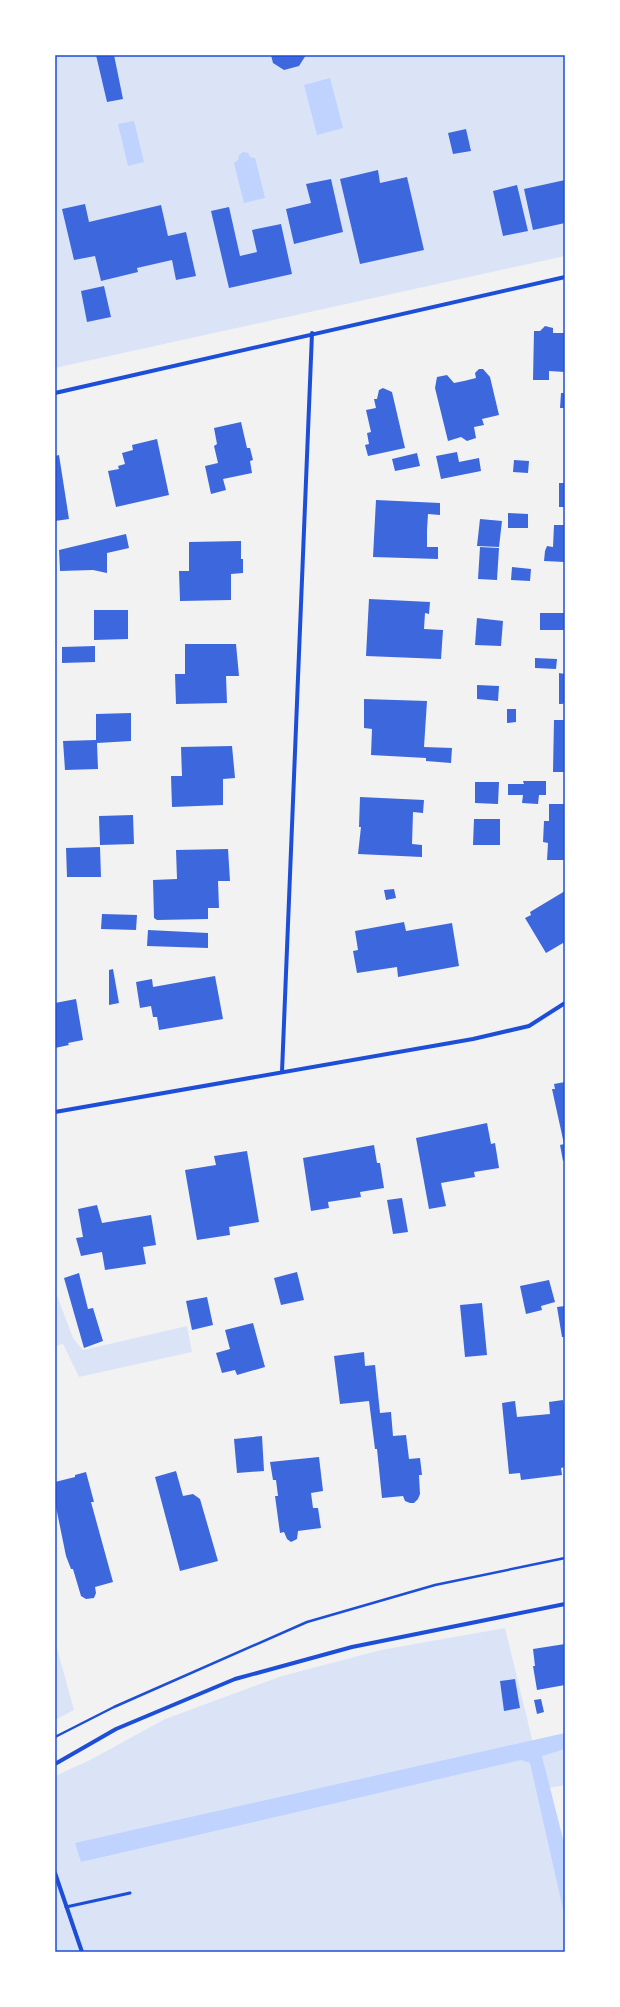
<svg xmlns="http://www.w3.org/2000/svg" width="620" height="2007" font-family="'Archivo Narrow',sans-serif">
<rect width="100%" height="100%" fill="#f2f2f2"/>
<!-- green -->
<path fill="#dbe4f7" d="M55,55H565V256L55,368Z
M55,1290L73,1338L83,1350L187,1326L192,1352L79,1377L63,1344L55,1346Z
M505,1628L565,1874V1952H55V1776L90,1760L165,1719L282,1676L381,1650Z
M55,1641L74,1710L55,1720Z
M565,1749V1785L549,1788L542,1755Z"/>
<!-- water -->
<path fill="#bfd3fe" d="M330,78L343,128L317,135L304,85Z
M134,121L144,162L128,166L118,124Z
M243,152L248,153L250,157L255,158L265,198L244,203L234,163L238,160L239,155Z
M565,1733V1749L542,1756L565,1847V1918L530,1763L521,1760L81,1862L75,1843Z"/>
<!-- building -->
<path fill="#3d67dc" d="M96,55H114L123,99L107,102Z
M271,55H306L299,66L284,70L273,63Z
M466,129L471,151L453,154L448,133Z
M378,170L380,183L407,177L424,250L360,264L340,179Z
M331,179L343,232L294,244L286,209L311,203L306,184Z
M565,180V223L533,230L524,189Z
M517,185L528,231L503,236L493,191Z
M85,204L89,222L161,205L168,236L186,232L196,276L176,280L172,260L137,268L138,272L101,281L95,256L74,260L62,209Z
M229,207L240,256L257,252L252,230L281,224L292,274L229,288L211,211Z
M104,286L111,317L87,322L81,291Z
M545,326L553,328V333H565V372L549,371V380H533L534,331H540Z
M479,369H483L490,377L499,415L482,419L484,425L474,427L476,438L467,441L461,437L448,441L435,388L437,377L447,375L454,383L464,381L476,378L475,373Z
M383,388L392,392L405,448L368,456L365,445L369,444L367,433L371,432L366,410L376,408L374,399H377L379,390Z
M561,393H565V408H560Z
M241,422L247,448H250L253,460L250,461L252,473L223,479L226,490L211,494L205,466L218,463L214,446L217,444L214,428Z
M157,439L169,495L116,507L108,471L119,469L118,466L125,464L122,453L133,450L132,445Z
M457,452L459,462L479,458L481,471L441,479L436,456Z
M417,453L420,466L395,471L392,459Z
M59,455L69,519L55,521V456Z
M514,460L529,461L528,473L513,472Z
M559,483H565V507H559Z
M376,500L440,503V515L428,514L427,530V547H438V559L373,557Z
M508,513L528,514V528H508Z
M480,519L502,521L499,547L477,546Z
M554,525H565V562L544,561L545,551L547,546L553,547Z
M126,534L129,548L107,553V573L93,570L60,571L59,550Z
M241,541V559H243V573L231,574V600L180,601L179,571H189V542Z
M480,547L499,548L497,580L478,579Z
M512,567L531,569L530,581L511,580Z
M369,599L430,602L429,614L425,613L424,629L443,630L441,659L366,656Z
M94,610H128V639L94,640Z
M540,613H565V630H540Z
M477,618L503,621L501,646L475,645Z
M185,644H236L239,676H226L227,703L176,704L175,674H185Z
M95,646V662L62,663V647Z
M535,658L557,659L556,669L535,668Z
M559,673L565,674V703L562,704H559Z
M477,685L499,686L498,701L477,699Z
M364,699L427,701L424,747L452,748L451,763L426,761V758L371,755L372,729L364,728Z
M507,709H516V722L507,723Z
M131,713V741L97,743L98,769L65,770L63,741L96,740V714Z
M554,720H565V772H553Z
M232,746L235,778L223,779V805L172,807L171,776H182L181,747Z
M523,781H546V795H539L538,804L522,803L523,795H508V784H524Z
M475,782H499L498,804L475,803Z
M360,797L424,800L423,813L413,812L412,844L422,845V857L358,854L361,827H359Z
M549,804H565V860H547L548,843L543,842L544,821H549Z
M133,815L134,844L100,845L99,816Z
M474,819H500V845H473Z
M100,847L101,877H67L66,848Z
M228,849L230,881H218L219,908H208V919L157,920L154,918L153,880L177,879L176,850Z
M394,889L396,898L386,900L384,890Z
M565,891V945L563,943L546,953L525,918L531,915L530,912Z
M102,914L137,915L136,930L101,929Z
M404,922L406,931L452,923L459,966L398,977L397,967L357,973L353,951L358,950L355,931Z
M148,930L208,933V948L147,946Z
M113,969L119,1003L109,1005V970Z
M215,976L223,1019L159,1030L157,1017H153L151,1006L140,1008L136,982L152,979L153,987Z
M76,999L83,1040L68,1043L69,1045L55,1048V1003Z
M565,1082V1160L563,1161L560,1145L564,1144L552,1089H555L554,1084Z
M487,1123L491,1144L495,1143L499,1168L474,1172L475,1177L441,1183L446,1206L429,1209L416,1138Z
M374,1145L377,1163H380L384,1188L360,1192L361,1197L328,1202L329,1208L311,1211L303,1158Z
M247,1151L259,1222L229,1227L230,1235L197,1240L185,1170L216,1165L214,1156Z
M402,1198L408,1232L393,1234L387,1200Z
M97,1205L102,1223L151,1215L156,1245L143,1247L146,1264L105,1270L102,1252L81,1256L76,1238L83,1237L78,1209Z
M297,1272L304,1300L281,1305L274,1278Z
M79,1273L88,1309L93,1308L103,1341L84,1348L64,1278Z
M549,1280L555,1302L541,1306L542,1310L526,1314L520,1286Z
M207,1297L213,1325L192,1330L186,1301Z
M482,1303L487,1355L465,1357L460,1305Z
M565,1306V1337H562L557,1307Z
M253,1323L265,1367L237,1375L235,1370L222,1373L216,1353L230,1349L225,1330Z
M364,1352L365,1366L375,1365L380,1413L391,1412L393,1436L406,1435L409,1459L420,1458L422,1475H419L420,1494L418,1499L414,1503H410L405,1501L403,1496L382,1498L377,1449H375L369,1401L340,1404L334,1356Z
M563,1400L565,1412V1467L561,1468L562,1475L521,1480L520,1473L509,1474L502,1403L515,1401L517,1417L550,1414L549,1402Z
M262,1436L264,1471L237,1473L234,1439Z
M319,1457L323,1491L311,1493L313,1508H318L321,1528L298,1531L297,1539L291,1542L287,1539L284,1532L280,1533L275,1496H278L276,1480H273L270,1462Z
M176,1471L183,1496L193,1494L200,1499L218,1561L180,1571L155,1477Z
M86,1472L94,1502H91L113,1582L95,1587L96,1593L94,1598L86,1599L81,1596L73,1569H71L66,1556L55,1502V1482L75,1477V1475Z
M565,1644V1685L537,1690L533,1666H535L533,1649Z
M515,1679L520,1708L504,1711L500,1681Z
M541,1699L544,1712L537,1714L534,1700Z"/>
<g fill="none" stroke-linecap="round" stroke-linejoin="round">
<!-- path -->
<path stroke="#1d4ed8" stroke-width="2.5" d="M55,1737L114,1707L307,1622L435,1585L565,1558"/>
<!-- service -->
<path stroke="#1d4ed8" stroke-width="3" d="M66,1907L130,1893"/>
<!-- minor -->
<path stroke="#1d4ed8" stroke-width="4" d="M55,393L565,277
M282,1072L312,333
M55,1112L473,1039L529,1026L565,1003
M55,1764L116,1729L235,1679L352,1647L565,1604
M55,1873L82,1952"/>
</g>
<!-- border -->
<rect width="620" height="2007" fill="none" stroke="#ffffff" stroke-width="112"/>
<rect x="56" y="56" width="508" height="1895" fill="none" stroke="#1d4ed8" stroke-width="1.5"/>
</svg>
